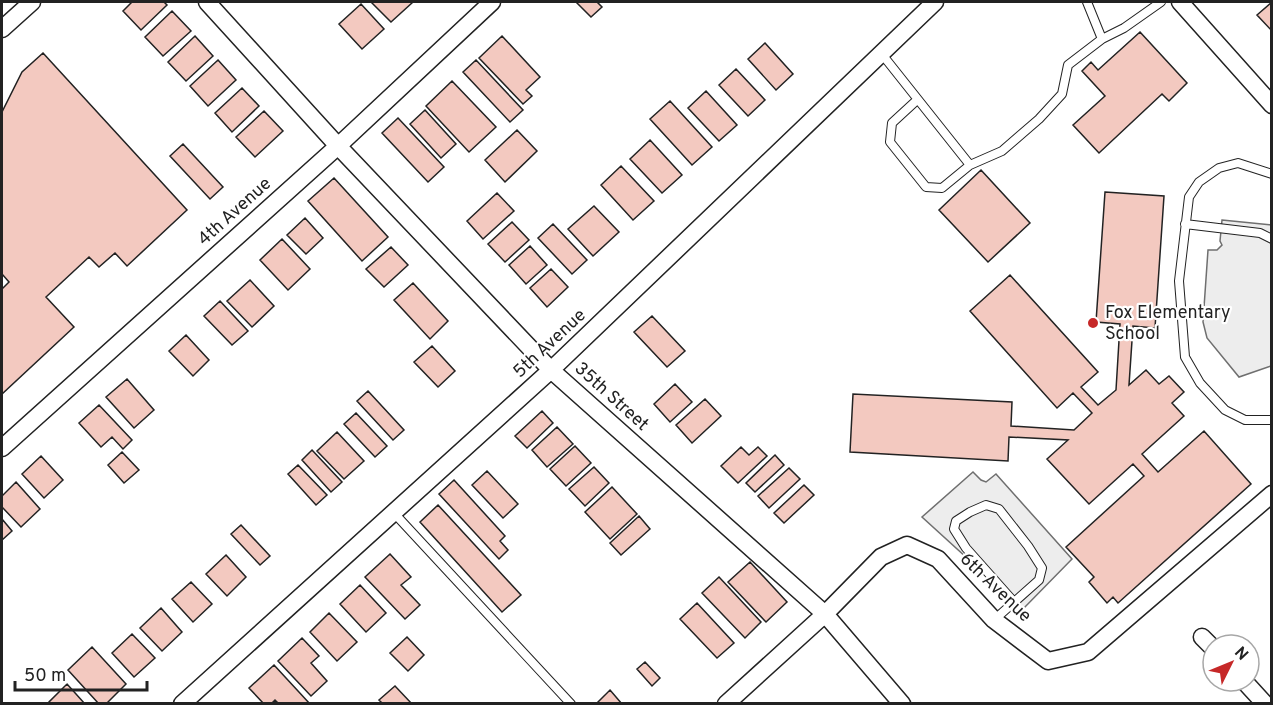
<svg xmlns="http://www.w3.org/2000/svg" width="1273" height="705" font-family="Overpass,sans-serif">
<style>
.parking{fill:#ededed;stroke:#6f6f6f;stroke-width:1.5}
.building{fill:#f3c9c0;stroke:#222;stroke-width:1.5}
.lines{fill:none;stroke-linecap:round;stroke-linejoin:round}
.lane-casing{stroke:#222;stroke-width:10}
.street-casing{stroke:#222;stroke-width:19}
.lane{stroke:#fff;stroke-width:8}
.street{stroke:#fff;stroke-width:16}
.poi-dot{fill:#c62828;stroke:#fff;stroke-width:2}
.labels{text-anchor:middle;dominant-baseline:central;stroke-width:4.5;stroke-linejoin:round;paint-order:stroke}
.street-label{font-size:18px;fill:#222;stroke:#fff}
.poi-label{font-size:18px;fill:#222;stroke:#fff;text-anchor:start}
</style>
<rect width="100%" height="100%" fill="#fff"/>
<path class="parking" d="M 1222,220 L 1272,225 L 1271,366 L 1239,377 L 1207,338 L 1203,322 L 1208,250 L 1217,250 L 1222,245 L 1220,241 Z
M 973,472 L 981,480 L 986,482 L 996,474 L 1072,559 L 1023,609 L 922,517 Z"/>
<path class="building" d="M 132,2 L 164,2 L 167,5 L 141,30 L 123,11 Z
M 371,2 L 413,2 L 391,22 Z
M 576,2 L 597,2 L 602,7 L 591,17 Z
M 1272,2 L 1272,31 L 1257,15 Z
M 361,4 L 384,29 L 362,49 L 339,24 Z
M 172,11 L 191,31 L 163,56 L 145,37 Z
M 1140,32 L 1187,83 L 1169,101 L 1162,94 L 1099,153 L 1073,125 L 1105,96 L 1082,71 L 1091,62 L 1098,70 Z
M 195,36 L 213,56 L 186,81 L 168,62 Z
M 502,36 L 540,77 L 526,90 L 532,96 L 523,104 L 479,58 Z
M 765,43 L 793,74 L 776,90 L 748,59 Z
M 43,53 L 187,210 L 127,266 L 115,253 L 99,267 L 89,257 L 46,297 L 74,327 L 2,394 L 2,289 L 9,282 L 2,274 L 2,112 L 22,72 Z
M 218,60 L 236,80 L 208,106 L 190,86 Z
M 476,60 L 523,110 L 510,122 L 463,72 Z
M 736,69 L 765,100 L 748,116 L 719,85 Z
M 452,81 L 496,127 L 469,152 L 426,106 Z
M 242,88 L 259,106 L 232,132 L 215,113 Z
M 706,91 L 737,125 L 719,141 L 688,108 Z
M 670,101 L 712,147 L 692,165 L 650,119 Z
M 425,110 L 456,144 L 441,158 L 410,124 Z
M 264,111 L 283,131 L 255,157 L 236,137 Z
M 398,118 L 444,167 L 428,182 L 382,133 Z
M 517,130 L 537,151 L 505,182 L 485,160 Z
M 650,140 L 682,175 L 662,193 L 630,159 Z
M 183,144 L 223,187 L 210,199 L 170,156 Z
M 621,166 L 654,201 L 633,220 L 601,185 Z
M 981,170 L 1030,223 L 988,262 L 939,210 Z
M 334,178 L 388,237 L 362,261 L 308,201 Z
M 1105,192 L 1164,196 L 1155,328 L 1133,326 L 1129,385 L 1146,370 L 1159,384 L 1169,376 L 1184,392 L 1172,403 L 1184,416 L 1142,454 L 1158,472 L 1204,431 L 1251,484 L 1118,603 L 1113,597 L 1107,603 L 1089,582 L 1094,577 L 1066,547 L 1144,476 L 1133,464 L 1089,504 L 1047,459 L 1068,440 L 1009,437 L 1008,461 L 850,452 L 853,394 L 1012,402 L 1011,426 L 1074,430 L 1092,413 L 1073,393 L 1057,408 L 970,311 L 1010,275 L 1098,372 L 1081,387 L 1098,405 L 1116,390 L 1120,324 L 1096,322 Z
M 497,193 L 514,211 L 483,239 L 467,221 Z
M 594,206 L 619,232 L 593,256 L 568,229 Z
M 305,218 L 323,238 L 306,254 L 287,235 Z
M 512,222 L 529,240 L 505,262 L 488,244 Z
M 553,224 L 587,260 L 572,274 L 538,238 Z
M 282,239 L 310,269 L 288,290 L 260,260 Z
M 530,246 L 547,265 L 526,284 L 509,265 Z
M 391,247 L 408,265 L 384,287 L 366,269 Z
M 551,269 L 568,287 L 547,307 L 530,288 Z
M 250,280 L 274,306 L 252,327 L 227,301 Z
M 413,283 L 448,321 L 430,339 L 394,300 Z
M 220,301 L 248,331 L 232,345 L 204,316 Z
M 652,316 L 685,351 L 667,367 L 634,332 Z
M 186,335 L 209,360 L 193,376 L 169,351 Z
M 432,346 L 455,371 L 438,387 L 414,362 Z
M 127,379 L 154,410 L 134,428 L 106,397 Z
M 675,384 L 692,402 L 670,422 L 654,404 Z
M 368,391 L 404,430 L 393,440 L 357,401 Z
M 705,399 L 721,416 L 692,443 L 676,425 Z
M 99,405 L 132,440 L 123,449 L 112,437 L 101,447 L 79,423 Z
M 542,411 L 553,423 L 527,448 L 515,436 Z
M 356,413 L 387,446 L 375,457 L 344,424 Z
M 557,427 L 573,444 L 547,467 L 532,450 Z
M 337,432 L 364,461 L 344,479 L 317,451 Z
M 575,446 L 591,463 L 566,486 L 550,469 Z
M 741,447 L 749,455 L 758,447 L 767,456 L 738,483 L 721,466 Z
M 312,450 L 342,482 L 331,492 L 302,460 Z
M 122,452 L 139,470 L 124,483 L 108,465 Z
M 775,455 L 784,465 L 755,492 L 746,483 Z
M 41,456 L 63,480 L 44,498 L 22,474 Z
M 298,465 L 327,495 L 316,505 L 288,474 Z
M 594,467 L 609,483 L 585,506 L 569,489 Z
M 789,468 L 800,479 L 769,508 L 758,496 Z
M 487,471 L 518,504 L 503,518 L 472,485 Z
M 454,480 L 505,536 L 500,541 L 508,550 L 499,559 L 439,494 Z
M 16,482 L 40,509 L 21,527 L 2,507 L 2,496 Z
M 804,485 L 814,495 L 784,523 L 774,513 Z
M 612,487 L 637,514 L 610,539 L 585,512 Z
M 438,505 L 521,595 L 502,612 L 420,522 Z
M 639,516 L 650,529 L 621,555 L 610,543 Z
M 2,519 L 12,531 L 2,540 Z
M 241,525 L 270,556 L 260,565 L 231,534 Z
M 390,554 L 411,577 L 401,585 L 420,605 L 405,619 L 365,577 Z
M 226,555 L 246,577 L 227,596 L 206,574 Z
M 750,562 L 787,602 L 766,622 L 728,582 Z
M 719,577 L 761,622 L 745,638 L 702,593 Z
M 191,582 L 212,604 L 193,622 L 172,599 Z
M 360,585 L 386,613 L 366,632 L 340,604 Z
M 697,603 L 734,643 L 717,658 L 680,619 Z
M 161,608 L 182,632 L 162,651 L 140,628 Z
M 329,613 L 357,642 L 337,661 L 310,632 Z
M 132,634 L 155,658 L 134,677 L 112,653 Z
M 407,637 L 424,655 L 408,671 L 390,653 Z
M 302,638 L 319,656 L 311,663 L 327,681 L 311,696 L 278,661 Z
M 92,647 L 126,684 L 106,704 L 99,704 L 68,670 Z
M 645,662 L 660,678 L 652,686 L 637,669 Z
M 274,665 L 310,704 L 279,704 L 275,700 L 271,704 L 264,704 L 249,688 Z
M 67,684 L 85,704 L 50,704 L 49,702 Z
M 395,686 L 412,704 L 383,704 L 379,700 Z
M 610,690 L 622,704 L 596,704 Z"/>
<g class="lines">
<defs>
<path id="lane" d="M 1087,2 L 1102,39
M 881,53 L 970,165 L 1002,151 L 1039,119 L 1062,94 L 1068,65 L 1102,39 L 1124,28 L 1161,2
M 917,100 L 892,123 L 890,142 L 926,187 L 942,188 L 970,165
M 1272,174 L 1238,163 L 1219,168 L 1199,182 L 1189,197 L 1179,281 L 1185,357 L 1200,383 L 1225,410 L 1245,420 L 1272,420
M 1185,224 L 1260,233 L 1272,239
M 394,513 L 571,704
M 994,620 L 1039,580 L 1042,568 L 1028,546 L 999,509 L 986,505 L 970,512 L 956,521 L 954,529 L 966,548 L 1014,602"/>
<path id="street" d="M 207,2 L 338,146 L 551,370 L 825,614 L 902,704
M 1180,2 L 1272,105
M 2,29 L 32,2
M 2,448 L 338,146 L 492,2
M 1202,637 L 1213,648
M 1244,681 L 1265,704
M 182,704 L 551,370 L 935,2
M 726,704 L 825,614 L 881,557 L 907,545 L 938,559 L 994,620 L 1048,661 L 1088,652 L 1272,494"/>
</defs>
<use href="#lane" class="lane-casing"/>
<use href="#street" class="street-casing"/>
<use href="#lane" class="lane"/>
<use href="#street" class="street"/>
</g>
<circle class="poi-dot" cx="1093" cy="323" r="6"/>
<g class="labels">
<g class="street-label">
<text transform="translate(235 212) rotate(-42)">4th Avenue</text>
<text transform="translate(550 344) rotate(-43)">5th Avenue</text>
<text transform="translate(611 397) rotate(42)">35th Street</text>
<text transform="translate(995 588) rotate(44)">6th Avenue</text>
</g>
<g class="poi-label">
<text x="1105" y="313">Fox Elementary<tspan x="1105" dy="21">School</tspan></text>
</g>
</g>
<rect width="1273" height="705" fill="none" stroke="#222222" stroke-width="6"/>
<g transform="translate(1231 663) rotate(47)"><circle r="28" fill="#ffffff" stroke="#a7a7a7" stroke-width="1.5"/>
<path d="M0-4.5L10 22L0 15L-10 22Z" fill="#c62828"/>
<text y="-9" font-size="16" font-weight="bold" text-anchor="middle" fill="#222222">N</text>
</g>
<path d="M15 681v9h132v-9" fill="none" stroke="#222222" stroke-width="3"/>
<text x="24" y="681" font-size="18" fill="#222222" stroke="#ffffff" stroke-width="4.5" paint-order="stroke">50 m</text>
</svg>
